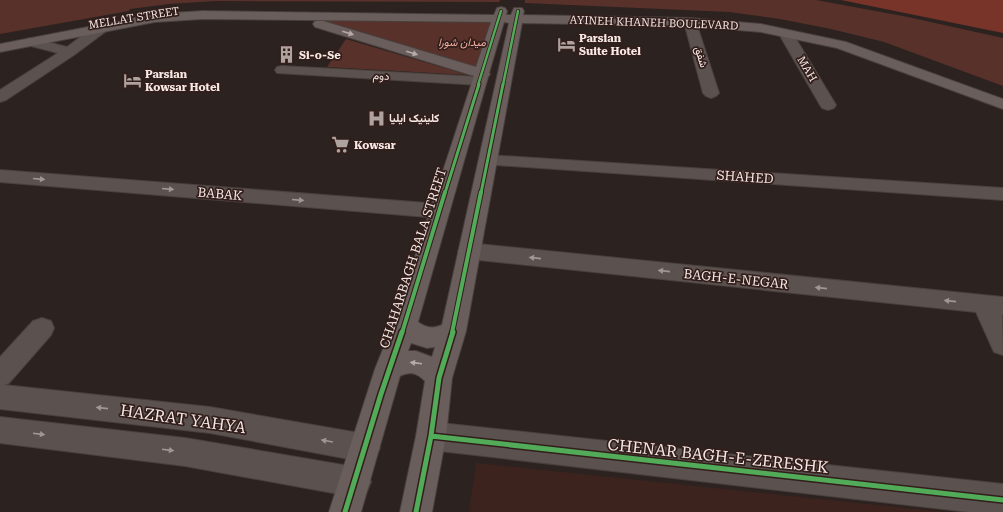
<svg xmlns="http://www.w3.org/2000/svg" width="1003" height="512" font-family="'Roboto Serif',Vazirmatn,serif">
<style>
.built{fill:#3c231e}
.green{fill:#57312a}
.water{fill:#783429}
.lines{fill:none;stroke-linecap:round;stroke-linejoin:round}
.minor-casing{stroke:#49403e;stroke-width:2}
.primary-casing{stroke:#49403e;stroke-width:2}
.minor{fill:#5b5250;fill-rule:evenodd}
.primary{fill:#695e5c;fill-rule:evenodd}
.cycleway-far3-casing{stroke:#321e1a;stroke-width:4}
.cycleway-far2-casing{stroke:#321e1a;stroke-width:5}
.cycleway-far1-casing{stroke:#321e1a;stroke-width:6}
.cycleway-casing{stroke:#321e1a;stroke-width:8}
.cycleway-far3{stroke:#51ab58;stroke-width:2.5}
.cycleway-far2{stroke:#51ab58;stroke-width:3}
.cycleway-far1{stroke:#51ab58;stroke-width:4}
.cycleway{stroke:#51ab58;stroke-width:5}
.oneway{fill:#b7aaa7}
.oneway2{fill:#a19693}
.labels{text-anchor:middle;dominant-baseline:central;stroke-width:3.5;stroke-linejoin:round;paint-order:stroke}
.far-street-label{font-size:11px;fill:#f6e8e5;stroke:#321e1a}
.far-poi-label{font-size:11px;font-weight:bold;fill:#f6e8e5;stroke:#321e1a;text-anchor:start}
.far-park-label{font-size:11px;font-style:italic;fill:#f4b1a4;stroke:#321e1a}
.street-label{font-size:13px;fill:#f6e8e5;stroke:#321e1a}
.near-street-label{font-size:16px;fill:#f6e8e5;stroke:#321e1a}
</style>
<rect width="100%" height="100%" fill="#2c2220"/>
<path class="built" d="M 476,463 L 944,512 L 469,512 Z"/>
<path class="green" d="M 0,0 L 500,0 L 499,2 L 216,1 L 169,4 L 130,9 L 129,11 L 0,34 Z
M 525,0 L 816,0 L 908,17 L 1003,38 L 1003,86 L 884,42 L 831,29 L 780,19 L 729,12 L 525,3 Z
M 315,20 L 491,22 L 479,68 Z
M 346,39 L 468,75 L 327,67 Z"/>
<path class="water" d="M 841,0 L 1003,0 L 1003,33 Z"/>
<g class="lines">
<defs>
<path id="minor" d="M 690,18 L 694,19 L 696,22 L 719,93 L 716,96 L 711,98 L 706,96 L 703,93 L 684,22 L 686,19 Z
M 100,25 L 105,26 L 106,29 L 105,32 L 74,55 L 6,100 L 0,102 L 0,90 L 58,53 L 27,45 L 25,42 L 27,39 L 32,38 L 67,47 L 95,26 Z
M 786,30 L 791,31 L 793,34 L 836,105 L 834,108 L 828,110 L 822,108 L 820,105 L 779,34 L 781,31 Z
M 282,66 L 480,77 L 485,78 L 487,81 L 485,84 L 480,85 L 277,73 L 275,70 L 277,67 Z
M 488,155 L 1003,188 L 1003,200 L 482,164 L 479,160 L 482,156 Z
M 0,170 L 440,204 L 447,206 L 450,211 L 447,216 L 440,218 L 0,182 Z
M 469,243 L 1003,297 L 1003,315 L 1002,315 L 1003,355 L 994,352 L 976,312 L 469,259 L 461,256 L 458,251 L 461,246 Z
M 42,318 L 51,321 L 54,328 L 51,335 L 9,383 L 4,385 L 210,407 L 365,434 L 375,438 L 380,448 L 375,458 L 365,462 L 210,433 L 0,409 L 0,357 L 33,321 Z
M 0,417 L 185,438 L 355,467 L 366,471 L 371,482 L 366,493 L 355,497 L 185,466 L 0,443 Z
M 431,422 L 1003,484 L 1003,512 L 969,512 L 431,450 L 421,446 L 416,436 L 421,426 Z"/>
<path id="primary" d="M 501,7 L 505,8 L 507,11 L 506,15 L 511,15 L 514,8 L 522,8 L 524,11 L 523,15 L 690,18 L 761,24 L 846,42 L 1003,99 L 1003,109 L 837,48 L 761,32 L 690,26 L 522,23 L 466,331 L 452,378 L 446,436 L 432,512 L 400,512 L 416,436 L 425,381 C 417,373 410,371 400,376 L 361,512 L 329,512 L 375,369 L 393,324 L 474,76 L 315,27 L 313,24 L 315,21 L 323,21 L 476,67 L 491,22 L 203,19 L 155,22 L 0,52 L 0,44 L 155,14 L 203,11 L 494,15 L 497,8 ZM 504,22 L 509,23 L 442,325 C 433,329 426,328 418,322 L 488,77 L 490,74 L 489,73 ZM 411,343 L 427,348 L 435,347 L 432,357 L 416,351 L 408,351 Z"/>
</defs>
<use href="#minor" class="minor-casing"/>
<use href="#primary" class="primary-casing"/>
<use href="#minor" class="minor"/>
<use href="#primary" class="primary"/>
<defs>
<path id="cycleway-far3" d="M 478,85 L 501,11
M 503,85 L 518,11"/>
<path id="cycleway-far2" d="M 445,193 L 479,84
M 481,193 L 503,84"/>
<path id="cycleway-far1" d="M 402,333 L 445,192
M 452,333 L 481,192"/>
<path id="cycleway" d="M 431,436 L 1003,500
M 345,512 L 381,394 L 402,332
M 416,512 L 431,436 L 439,378 L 453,332"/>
</defs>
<use href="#cycleway-far3" class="cycleway-far3-casing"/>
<use href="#cycleway-far2" class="cycleway-far2-casing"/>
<use href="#cycleway-far1" class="cycleway-far1-casing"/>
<use href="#cycleway" class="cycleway-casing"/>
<use href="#cycleway-far3" class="cycleway-far3"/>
<use href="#cycleway-far2" class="cycleway-far2"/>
<use href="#cycleway-far1" class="cycleway-far1"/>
<use href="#cycleway" class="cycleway"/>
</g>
<defs><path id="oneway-solid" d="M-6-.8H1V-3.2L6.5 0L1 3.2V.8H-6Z"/></defs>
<g class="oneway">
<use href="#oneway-solid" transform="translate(348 33) rotate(18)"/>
<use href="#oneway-solid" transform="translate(412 53) rotate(17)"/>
<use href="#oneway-solid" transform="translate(416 363) rotate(-173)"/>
</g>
<g class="oneway2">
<use href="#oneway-solid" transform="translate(39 179) rotate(5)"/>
<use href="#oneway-solid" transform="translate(168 189) rotate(5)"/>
<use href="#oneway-solid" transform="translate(298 200) rotate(5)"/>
<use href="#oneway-solid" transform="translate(535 258) rotate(-174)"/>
<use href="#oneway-solid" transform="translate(664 271) rotate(-174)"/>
<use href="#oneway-solid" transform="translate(821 288) rotate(-174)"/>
<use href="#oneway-solid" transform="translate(950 301) rotate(-174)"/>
<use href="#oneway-solid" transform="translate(102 408) rotate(-174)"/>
<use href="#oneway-solid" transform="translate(39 434) rotate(7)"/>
<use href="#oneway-solid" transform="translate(327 441) rotate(-170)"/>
<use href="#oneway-solid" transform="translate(168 450) rotate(7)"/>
</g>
<defs>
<symbol id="hotel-bare" viewBox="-9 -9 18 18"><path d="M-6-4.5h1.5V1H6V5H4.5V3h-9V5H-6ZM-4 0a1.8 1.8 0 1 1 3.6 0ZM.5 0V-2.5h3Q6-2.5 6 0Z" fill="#afa3a0" stroke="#321e1a" stroke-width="2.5" paint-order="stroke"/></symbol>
<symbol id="building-bare" viewBox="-9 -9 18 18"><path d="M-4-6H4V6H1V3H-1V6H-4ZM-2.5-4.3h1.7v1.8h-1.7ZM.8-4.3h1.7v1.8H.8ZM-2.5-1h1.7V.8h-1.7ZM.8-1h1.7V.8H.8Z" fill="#afa3a0" stroke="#321e1a" stroke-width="2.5" paint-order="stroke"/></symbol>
<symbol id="hospital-bare" viewBox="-9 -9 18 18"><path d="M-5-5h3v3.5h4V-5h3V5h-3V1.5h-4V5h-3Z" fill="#afa3a0" stroke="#321e1a" stroke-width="2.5" paint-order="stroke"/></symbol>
<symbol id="supermarket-bare" viewBox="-9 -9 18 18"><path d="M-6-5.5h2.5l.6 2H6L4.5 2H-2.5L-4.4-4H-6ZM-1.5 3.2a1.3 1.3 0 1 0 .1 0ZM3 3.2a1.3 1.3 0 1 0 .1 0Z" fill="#afa3a0" stroke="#321e1a" stroke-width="2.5" paint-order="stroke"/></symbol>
</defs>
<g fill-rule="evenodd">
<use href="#hotel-bare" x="554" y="32" width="25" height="25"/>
<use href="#building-bare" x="274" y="42" width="25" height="25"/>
<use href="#hotel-bare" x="120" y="68" width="25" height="25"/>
<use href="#hospital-bare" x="364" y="106" width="25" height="25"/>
<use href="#supermarket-bare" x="328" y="132" width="25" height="25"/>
</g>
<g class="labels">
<g class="far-street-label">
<text transform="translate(134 18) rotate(-9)">MELLAT STREET</text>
<text transform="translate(654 23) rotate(2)">AYINEH KHANEH BOULEVARD</text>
<text transform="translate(701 57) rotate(73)">شفق</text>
<text transform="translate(807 69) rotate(59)">MAH</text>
<text transform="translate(381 76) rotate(3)">دوم</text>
</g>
<g class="far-poi-label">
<text x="579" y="38">Parsian<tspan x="579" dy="13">Suite Hotel</tspan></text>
<text x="299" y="55">Si-o-Se</text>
<text x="145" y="74">Parsian<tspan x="145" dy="13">Kowsar Hotel</tspan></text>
<text x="389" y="118">کلینیک ایلیا</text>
<text x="354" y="145">Kowsar</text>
</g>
<g class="far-park-label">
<text x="462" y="42">میدان شورا</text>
</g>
<g class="street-label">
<text transform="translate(745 177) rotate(4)">SHAHED</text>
<text transform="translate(220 194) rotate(5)">BABAK</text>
<text transform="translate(413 258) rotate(-72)">CHAHARBAGH BALA STREET</text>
<text transform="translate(736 279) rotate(6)">BAGH-E-NEGAR</text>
</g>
<g class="near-street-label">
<text transform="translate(183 419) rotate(8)">HAZRAT YAHYA</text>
<text transform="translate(718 456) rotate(6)">CHENAR BAGH-E-ZERESHK</text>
</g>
</g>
</svg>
